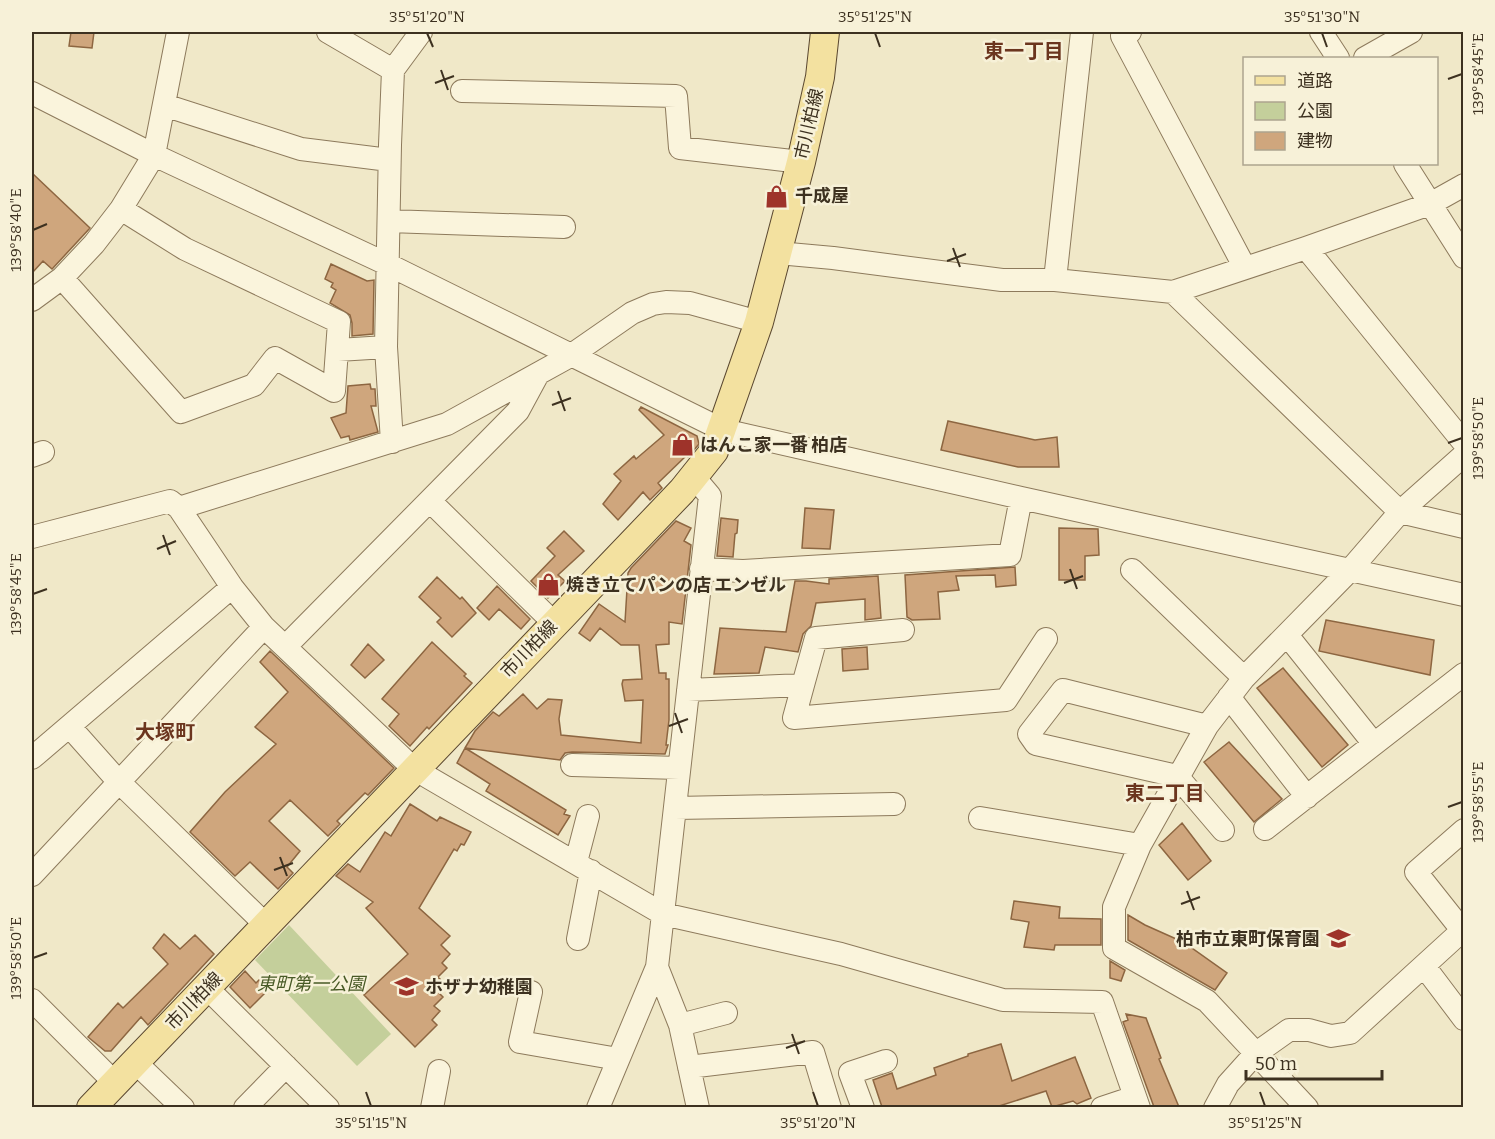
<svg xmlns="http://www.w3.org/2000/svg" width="1495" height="1139" font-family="Bitter,'Noto Sans JP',serif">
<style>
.green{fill:#c4cf9b}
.building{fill:#cfa67d;stroke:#8d6641;stroke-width:1.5}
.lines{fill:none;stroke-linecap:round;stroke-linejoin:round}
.minor-casing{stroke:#8d7a5c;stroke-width:24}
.major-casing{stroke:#5b4830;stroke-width:30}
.minor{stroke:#faf4dc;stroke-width:22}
.major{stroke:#f3e1a0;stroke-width:28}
.ticks{fill:none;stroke:#3d3120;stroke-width:2}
.labels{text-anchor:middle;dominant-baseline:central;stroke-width:5;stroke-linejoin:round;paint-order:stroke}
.street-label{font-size:18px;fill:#3d3120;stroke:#f7f1d8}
.poi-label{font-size:18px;font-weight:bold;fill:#3d3120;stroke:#f7f1d8;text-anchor:start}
.park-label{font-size:18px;font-style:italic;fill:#485a26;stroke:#f7f1d8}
.neighbourhood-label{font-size:20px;font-weight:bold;fill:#6b351e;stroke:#f7f1d8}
.neatline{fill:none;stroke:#3d3120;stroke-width:2}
.ticks-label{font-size:15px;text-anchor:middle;fill:#3d3120}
</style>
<rect width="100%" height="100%" fill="#f0e8c8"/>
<path class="green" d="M 289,925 L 391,1034 L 357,1066 L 255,960 Z"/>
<path class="building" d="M 71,32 L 94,32 L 92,48 L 69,46 Z
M 32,173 L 90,228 L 53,268 L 52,269 L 43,261 L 32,273 Z
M 331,264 L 367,281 L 374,280 L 373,334 L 352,336 L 352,323 L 350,315 L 330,303 L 336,290 L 331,287 L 333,283 L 325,279 Z
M 370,384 L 371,389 L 375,389 L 376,406 L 371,406 L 378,432 L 350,440 L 349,436 L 341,438 L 331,418 L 346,413 L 348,386 Z
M 641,407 L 697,436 L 699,444 L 688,457 L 686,456 L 658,483 L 662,488 L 650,500 L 643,492 L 618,520 L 603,504 L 621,481 L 614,474 L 634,456 L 636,459 L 664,435 L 639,410 Z
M 948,421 L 1035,440 L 1057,437 L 1059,467 L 1018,467 L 941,450 Z
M 805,508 L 834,510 L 830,549 L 802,548 Z
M 721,518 L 738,520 L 737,533 L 735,534 L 733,557 L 717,556 Z
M 676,521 L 691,528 L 684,541 L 691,545 L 682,624 L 669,622 L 669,644 L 656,645 L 659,673 L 666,673 L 666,679 L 669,679 L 669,720 L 666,745 L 668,745 L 665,754 L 572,752 L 565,753 L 560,760 L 465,748 L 475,731 L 493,712 L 499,716 L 523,694 L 537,709 L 548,699 L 562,700 L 559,719 L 561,735 L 641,743 L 643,700 L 625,701 L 622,684 L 623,680 L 642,679 L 639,645 L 621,645 L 600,628 L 590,641 L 579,633 L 599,604 L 625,622 L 628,573 L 631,568 Z
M 1059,528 L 1098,529 L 1099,555 L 1085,556 L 1085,580 L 1059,580 Z
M 564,531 L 584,551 L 558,575 L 565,581 L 548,598 L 531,581 L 555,556 L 547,548 Z
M 1015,567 L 1016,585 L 996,587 L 995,575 L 956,576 L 959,590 L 938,592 L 940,619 L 912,620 L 907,617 L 905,575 Z
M 878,576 L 881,618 L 865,620 L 865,599 L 816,603 L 811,626 L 803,634 L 798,652 L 765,647 L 759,673 L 714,674 L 720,628 L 786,632 L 795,581 L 806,581 L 829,584 L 829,579 Z
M 437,577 L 460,599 L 462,597 L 476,613 L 452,637 L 437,622 L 441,618 L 419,597 Z
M 497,586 L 530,619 L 521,629 L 499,609 L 489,620 L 477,608 Z
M 1326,620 L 1434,640 L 1430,675 L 1319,651 Z
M 432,642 L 466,674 L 464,676 L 472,683 L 429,729 L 427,727 L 410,746 L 389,726 L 399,714 L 382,699 Z
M 368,644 L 384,660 L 365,678 L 351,665 Z
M 867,647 L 868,669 L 843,671 L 842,649 Z
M 270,651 L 394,768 L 368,795 L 365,793 L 337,821 L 340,824 L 328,836 L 290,800 L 269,821 L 300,851 L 287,867 L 293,873 L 278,889 L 250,862 L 235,876 L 190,832 L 225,792 L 276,744 L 255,727 L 288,692 L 260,662 Z
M 1283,668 L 1348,745 L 1322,767 L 1257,688 Z
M 1229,742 L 1282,799 L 1254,822 L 1204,762 Z
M 465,748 L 566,810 L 564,814 L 570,816 L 558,835 L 486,791 L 490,784 L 457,763 Z
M 410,804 L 437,821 L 440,817 L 471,832 L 464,845 L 461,844 L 457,851 L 454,849 L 419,908 L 450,936 L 441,945 L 450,954 L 442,963 L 447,968 L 438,977 L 443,982 L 436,990 L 443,997 L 434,1006 L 440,1011 L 432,1020 L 437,1025 L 415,1047 L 364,995 L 408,954 L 366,908 L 373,902 L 336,876 L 348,864 L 360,872 L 385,832 L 391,836 Z
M 1182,823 L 1211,861 L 1188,880 L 1159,845 Z
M 1014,901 L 1060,907 L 1059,918 L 1101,919 L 1101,945 L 1055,945 L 1054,950 L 1024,947 L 1029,922 L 1011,919 Z
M 1128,915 L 1145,925 L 1192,946 L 1192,948 L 1227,973 L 1215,990 L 1128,940 Z
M 164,934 L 180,949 L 195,935 L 214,954 L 148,1025 L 141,1017 L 111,1051 L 105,1051 L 88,1037 L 118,1003 L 123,1008 L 168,964 L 153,948 Z
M 1110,961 L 1125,970 L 1121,981 L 1110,978 Z
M 245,971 L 256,983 L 263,976 L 272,986 L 250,1008 L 230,987 Z
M 1126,1014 L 1146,1018 L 1161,1058 L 1159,1059 L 1179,1107 L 1154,1107 L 1123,1022 L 1128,1020 Z
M 1001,1044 L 1012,1081 L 1075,1057 L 1091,1098 L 1077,1104 L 1073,1101 L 1052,1107 L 1046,1091 L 996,1107 L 882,1107 L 873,1080 L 892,1073 L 897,1089 L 936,1075 L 934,1068 L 968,1056 L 968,1054 Z"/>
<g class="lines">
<defs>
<path id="minor" d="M 328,32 L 393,70
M 1130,32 L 1122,36 L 1245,268
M 1321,32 L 1338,58
M 1365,58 L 1411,32
M 462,91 L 676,96 L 680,148 L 801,162
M 32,93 L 154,155 L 389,265 L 723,430 L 1021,498 L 1464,595
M 164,105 L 301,149 L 389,160
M 1405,164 L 1464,257
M 389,221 L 564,227
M 1306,248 L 1464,443
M 778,253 L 833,258 L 1002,280 L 1055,280 L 1173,292 L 1306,248 L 1430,204 L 1464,185
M 62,278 L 181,412 L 254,385 L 275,358 L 334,391 L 339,322 L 185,249 L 121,209
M 1055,280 L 1082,32
M 1173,292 L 1400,512 L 1464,527
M 32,300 L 62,278 L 94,244 L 121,209 L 154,155 L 178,32
M 338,350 L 386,347
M 392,442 L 386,347 L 390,145 L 393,70 L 421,32
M 32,456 L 43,452
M 430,501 L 554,623
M 32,537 L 170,501 L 179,508 L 447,424 L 570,356 L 632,313 L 653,304 L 666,302 L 690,303 L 759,322
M 701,569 L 743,571 L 1010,555 L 1021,498
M 1132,570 L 1244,678
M 264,627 L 414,769 L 663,914 L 841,954 L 1003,1000 L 1102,1002 L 1139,1108
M 1287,635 L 1374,744
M 285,647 L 518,411 L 538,374
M 803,685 L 816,638 L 903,630
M 688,690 L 803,685 L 794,718 L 1006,700 L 1046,639
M 1229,697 L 1307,797
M 1207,726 L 1063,690 L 1029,734 L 1036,744 L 1177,776 L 1223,830
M 70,727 L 118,781 L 266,925
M 32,758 L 232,587
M 572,765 L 679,768
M 675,808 L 894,804
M 980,818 L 1140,845
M 1265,829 L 1464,674
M 576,862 L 588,816
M 32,875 L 264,627 L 232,587 L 179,508
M 1462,930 L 1416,872 L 1464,830
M 578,939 L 591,871
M 1424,966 L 1464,1019
M 657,967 L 680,1025 L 698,1108
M 206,987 L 328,1108
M 531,992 L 520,1042 L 618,1059
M 32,1000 L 115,1083
M 680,1025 L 726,1013
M 135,1062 L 183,1108
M 689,1067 L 813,1052 L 830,1108
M 245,1108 L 286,1066
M 432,1108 L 439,1071
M 598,1108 L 657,967 L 710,496 L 694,477
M 863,1108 L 850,1073 L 886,1061
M 1102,1108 L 1135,1097
M 1215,1108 L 1228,1084 L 1255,1054 L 1289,1030 L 1309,1030 L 1331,1036 L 1350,1033 L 1464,929
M 1307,1108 L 1207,1001 L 1114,948 L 1114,907 L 1140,845 L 1207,726 L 1244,678 L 1350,570 L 1400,512 L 1464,455"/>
<path id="major" d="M 91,1108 L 682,491 L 714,451 L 759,322 L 801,162 L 820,77 L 825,32"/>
</defs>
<use href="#minor" class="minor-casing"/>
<use href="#major" class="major-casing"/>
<use href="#minor" class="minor"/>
<use href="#major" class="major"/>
</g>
<path class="ticks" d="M 427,33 L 433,47M 875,33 L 880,47M 1322,33 L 1327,47M 441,70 L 448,90M 1448,79 L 1462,74M 435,83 L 454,76M 33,230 L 47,224M 953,248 L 960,267M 947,261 L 966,254M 558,391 L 565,411M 552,405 L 571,398M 1448,443 L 1462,438M 163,535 L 170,555M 157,549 L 176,541M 1070,569 L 1077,589M 1064,583 L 1083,576M 33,594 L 47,589M 675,713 L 682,733M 669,726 L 688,719M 1448,807 L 1462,802M 280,857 L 287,876M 274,870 L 293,863M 1187,891 L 1194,910M 1181,904 L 1200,897M 33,958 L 47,953M 792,1034 L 799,1054M 786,1048 L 805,1041M 366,1092 L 371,1106M 813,1092 L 818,1106M 1260,1092 L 1265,1106"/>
<defs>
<symbol id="shop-bare" viewBox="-9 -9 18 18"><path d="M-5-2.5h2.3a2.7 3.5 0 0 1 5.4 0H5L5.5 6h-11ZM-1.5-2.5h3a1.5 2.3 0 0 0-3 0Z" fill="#9e332a" stroke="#f7f1d8" stroke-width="2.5" paint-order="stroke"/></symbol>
<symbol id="school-bare" viewBox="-9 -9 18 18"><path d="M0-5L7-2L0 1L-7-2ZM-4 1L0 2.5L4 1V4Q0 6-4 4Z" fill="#9e332a" stroke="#f7f1d8" stroke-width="2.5" paint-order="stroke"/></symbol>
</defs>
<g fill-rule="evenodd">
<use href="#shop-bare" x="760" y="180" width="33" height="33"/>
<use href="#shop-bare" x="666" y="428" width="33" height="33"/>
<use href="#shop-bare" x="532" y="568" width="33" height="33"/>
<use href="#school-bare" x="1322" y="922" width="33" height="33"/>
<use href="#school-bare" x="390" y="970" width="33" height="33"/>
</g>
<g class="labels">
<g class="street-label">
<text transform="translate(809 124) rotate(-77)">市川柏線</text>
<text transform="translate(529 649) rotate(-46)">市川柏線</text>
<text transform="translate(194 1001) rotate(-46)">市川柏線</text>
</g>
<g class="poi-label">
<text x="795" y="196">千成屋</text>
<text x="700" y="445">はんこ家一番 柏店</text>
<text x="566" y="585">焼き立てパンの店 エンゼル</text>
<text x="1320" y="939" text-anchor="end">柏市立東町保育園</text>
<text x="425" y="987">ホザナ幼稚園</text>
</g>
<g class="park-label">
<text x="311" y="984">東町第一公園</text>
</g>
<g class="neighbourhood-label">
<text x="1024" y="51">東一丁目</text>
<text x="165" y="732">大塚町</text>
<text x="1165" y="793">東二丁目</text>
</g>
</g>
<rect width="1495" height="1139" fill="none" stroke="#f7f1d8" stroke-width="66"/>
<rect x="1243" y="57" width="195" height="108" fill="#f7f1d8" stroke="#ada48e" stroke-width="1.5"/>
<rect x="1255" y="76" width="30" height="9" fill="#f3e1a0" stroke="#ada48e" stroke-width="1.5"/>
<text x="1297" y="87" font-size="18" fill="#3d3120">道路</text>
<rect x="1255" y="102" width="30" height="18" fill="#c4cf9b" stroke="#ada48e" stroke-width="1.5"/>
<text x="1297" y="117" font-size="18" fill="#3d3120">公園</text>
<rect x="1255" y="132" width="30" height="18" fill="#cfa67d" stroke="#ada48e" stroke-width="1.5"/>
<text x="1297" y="147" font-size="18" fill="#3d3120">建物</text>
<path d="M1246 1070v9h136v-9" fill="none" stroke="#3d3120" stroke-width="3"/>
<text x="1255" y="1070" font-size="18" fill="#3d3120" stroke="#f7f1d8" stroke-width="4.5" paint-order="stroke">50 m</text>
<rect x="33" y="33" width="1429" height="1073" class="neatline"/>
<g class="ticks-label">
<text x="427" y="22">35°51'20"N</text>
<text x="875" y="22">35°51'25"N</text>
<text x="1322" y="22">35°51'30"N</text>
<text transform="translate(1478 74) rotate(-90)" y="5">139°58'45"E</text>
<text transform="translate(16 230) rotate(-90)" y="5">139°58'40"E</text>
<text transform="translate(1478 438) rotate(-90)" y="5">139°58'50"E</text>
<text transform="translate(16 594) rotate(-90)" y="5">139°58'45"E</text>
<text transform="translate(1478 802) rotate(-90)" y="5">139°58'55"E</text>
<text transform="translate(16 958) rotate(-90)" y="5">139°58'50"E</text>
<text x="371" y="1128">35°51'15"N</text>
<text x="818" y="1128">35°51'20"N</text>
<text x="1265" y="1128">35°51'25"N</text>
</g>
</svg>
